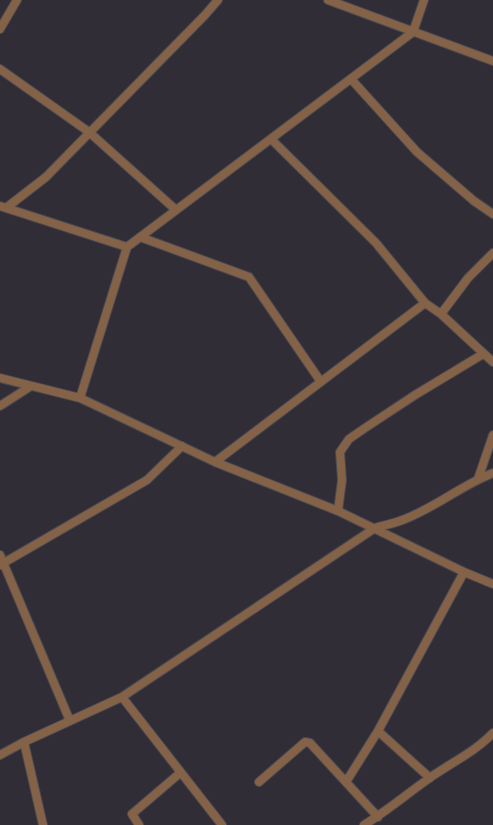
<svg xmlns="http://www.w3.org/2000/svg" width="493" height="825" font-family="Roboto,sans-serif">
<style>
.lines{fill:none;stroke-linecap:round;stroke-linejoin:round}
.lane-casing{stroke:#4b4850;stroke-width:10}
.street-casing{stroke:#4b4850;stroke-width:10}
.lane{stroke:#836248;stroke-width:8}
.street{stroke:#836248;stroke-width:8}
</style>
<rect width="100%" height="100%" fill="#302d36"/>
<g class="lines">
<defs>
<path id="lane" d="M 139,825 L 132,814 L 180,773"/>
<path id="street" d="M 328,0 L 493,61
M 0,29 L 17,0
M 0,69 L 89,132 L 176,210
M 351,79 L 417,152 L 474,201 L 493,214
M 271,139 L 376,243 L 425,303 L 441,314 L 493,362
M 0,206 L 127,247
M 6,208 L 46,177 L 205,15 L 218,0
M 140,237 L 249,277 L 321,382
M 441,314 L 468,278 L 493,253
M 0,378 L 80,398 L 215,462 L 338,511 L 464,572 L 493,584
M 80,398 L 127,247 L 413,32 L 424,0
M 0,406 L 31,386
M 215,462 L 425,303
M 478,479 L 493,435
M 338,511 L 342,480 L 340,452 L 349,439 L 365,428 L 415,395 L 483,354
M 0,555 L 70,721
M 0,565 L 147,480 L 182,446
M 122,697 L 222,825
M 378,731 L 430,778
M 24,742 L 43,825
M 0,755 L 24,742 L 122,697 L 375,528 C 385,525 396,523 405,519 C 436,507 462,485 493,473
M 259,782 L 305,742 L 310,743 L 378,817
M 346,782 L 378,731 L 464,572
M 364,825 C 387,811 408,793 431,777 C 451,763 476,751 493,733"/>
</defs>
<use href="#lane" class="lane-casing"/>
<use href="#street" class="street-casing"/>
<use href="#lane" class="lane"/>
<use href="#street" class="street"/>
</g>
</svg>
